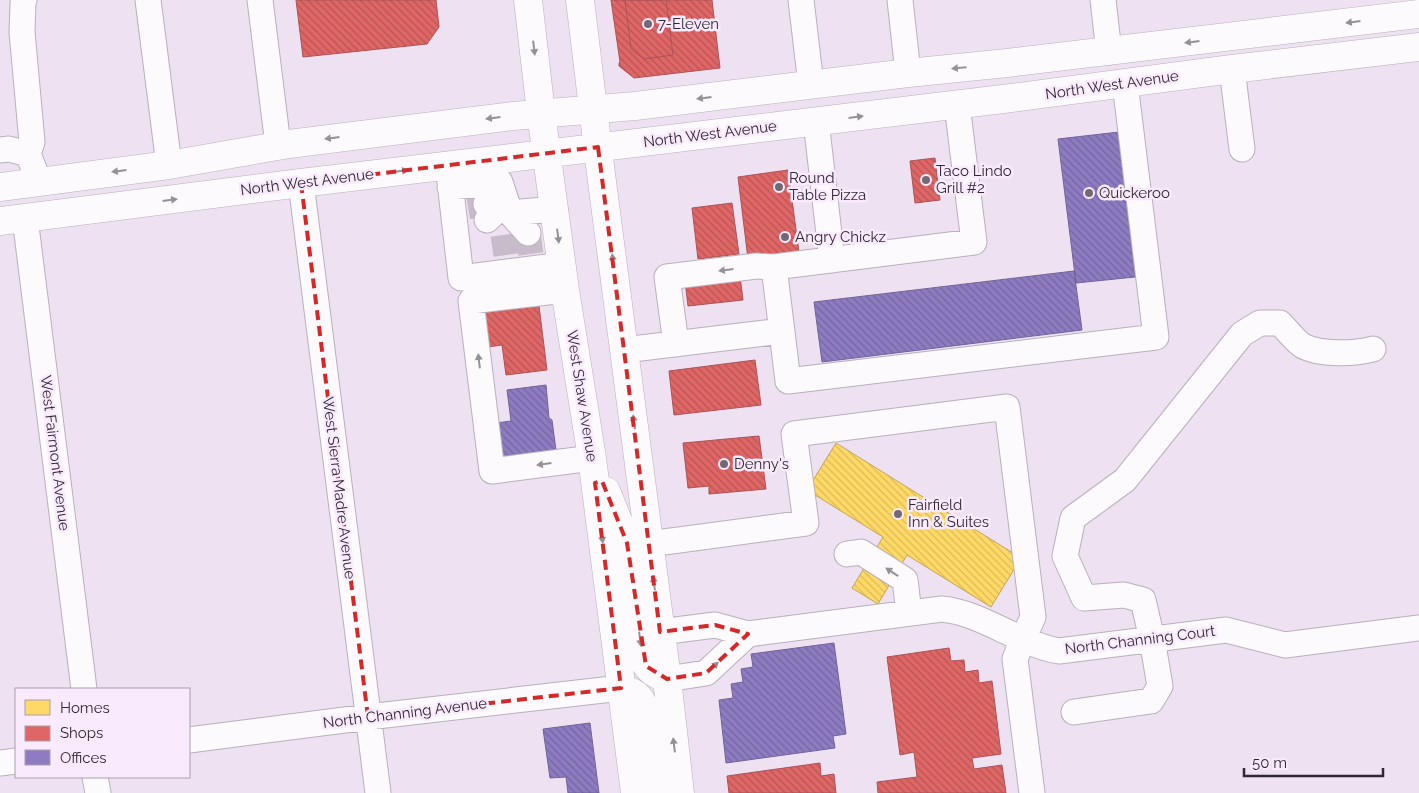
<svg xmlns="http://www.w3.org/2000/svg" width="1419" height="793" font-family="Raleway,sans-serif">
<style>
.homes{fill:url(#homes-back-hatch);stroke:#c1a457}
.shops{fill:url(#shops-back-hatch);stroke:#ac5357}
.offices{fill:url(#offices-back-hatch);stroke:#726398}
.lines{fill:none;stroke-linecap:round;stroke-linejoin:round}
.minor-tunnel{stroke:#c8bccb;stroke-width:25;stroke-dasharray:25 12;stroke-linecap:butt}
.minor-casing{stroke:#b9b0bc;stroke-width:27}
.major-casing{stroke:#b9b0bc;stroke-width:29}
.minor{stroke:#fcfafd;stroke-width:25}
.major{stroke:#fcfafd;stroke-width:28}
.oneway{fill:#969198}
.marked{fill:none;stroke:#d62828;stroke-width:4;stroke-dasharray:10 6;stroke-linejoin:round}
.poi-dot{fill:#736976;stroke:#f9ebfd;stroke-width:2}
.labels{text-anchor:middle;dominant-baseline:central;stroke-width:5;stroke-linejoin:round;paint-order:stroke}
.poi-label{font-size:15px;fill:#312833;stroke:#f9ebfd;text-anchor:start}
.street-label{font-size:15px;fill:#312833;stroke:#f9ebfd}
</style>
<defs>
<pattern id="homes-back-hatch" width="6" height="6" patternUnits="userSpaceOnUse" patternTransform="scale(1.25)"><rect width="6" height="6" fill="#ffd966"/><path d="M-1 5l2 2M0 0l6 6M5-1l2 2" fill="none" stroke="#dbba59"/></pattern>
<pattern id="shops-back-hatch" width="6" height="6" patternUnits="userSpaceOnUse" patternTransform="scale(1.25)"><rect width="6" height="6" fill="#e06666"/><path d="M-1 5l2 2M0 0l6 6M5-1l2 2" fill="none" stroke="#b65455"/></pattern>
<pattern id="offices-back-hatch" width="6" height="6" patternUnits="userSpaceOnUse" patternTransform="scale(1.25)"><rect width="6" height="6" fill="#8e7cc3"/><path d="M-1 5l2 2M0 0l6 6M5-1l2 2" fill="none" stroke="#75669f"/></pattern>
</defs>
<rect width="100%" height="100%" fill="#eee1f1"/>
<path class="homes" d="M 836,443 L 1021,558 L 991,607 L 907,555 L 878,604 L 852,588 L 883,537 L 807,490 Z"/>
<path class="shops" d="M 296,0 L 436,0 L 439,27 L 427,44 L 303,57 Z
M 611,0 L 712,0 L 720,68 L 634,78 L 619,66 L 619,63 L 620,62 Z
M 625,0 L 666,0 L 673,55 L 644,59 L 631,49 Z
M 935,158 L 940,200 L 915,203 L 910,161 Z
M 788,170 L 799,252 L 748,259 L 738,177 Z
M 732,203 L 739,254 L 698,259 L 692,208 Z
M 740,276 L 743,300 L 688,306 L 685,281 Z
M 538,298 L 547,370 L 506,375 L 502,345 L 487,347 L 481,304 Z
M 755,360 L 761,405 L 674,415 L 669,371 Z
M 759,436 L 766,489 L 709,494 L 709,486 L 688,488 L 683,443 Z
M 949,648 L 951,661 L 964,660 L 965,672 L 978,670 L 979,683 L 992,681 L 1001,754 L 972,758 L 974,769 L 1002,765 L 1006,793 L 878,793 L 877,782 L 917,777 L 914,752 L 900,755 L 887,657 Z
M 820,763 L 821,776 L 834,774 L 836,793 L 729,793 L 727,776 Z"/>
<path class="offices" d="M 1119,132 L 1135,277 L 1076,283 L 1058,139 Z
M 1074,271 L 1082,330 L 822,362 L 814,302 Z
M 546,385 L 549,418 L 552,420 L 557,458 L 501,465 L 496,423 L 511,421 L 507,390 Z
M 834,643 L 846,734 L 833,736 L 835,748 L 726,763 L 719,700 L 733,698 L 731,684 L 743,682 L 741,669 L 753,667 L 751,654 Z
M 590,723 L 599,793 L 568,793 L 566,777 L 550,778 L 543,729 Z"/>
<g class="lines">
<path class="minor-tunnel" d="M 468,207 L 486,204
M 528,233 L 531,254
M 503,235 L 506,255"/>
<defs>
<path id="minor" d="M 24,0 L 23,3 L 22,32 L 32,142 L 28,154
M 148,0 L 169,165
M 260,0 L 278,145
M 801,0 L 811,85
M 900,0 L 908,73
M 1103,0 L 1109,52
M 1232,69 L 1242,149
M 957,105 L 974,242 L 774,267 L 788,381 L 1156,337 L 1125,83
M 816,121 L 832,260
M 0,150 L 9,149 L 28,154 L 34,169
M 448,165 L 461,278 L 562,265
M 301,183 L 378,793
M 450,187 L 500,182 L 510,213
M 486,204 L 506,202 L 487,220
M 25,218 L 84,689
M 528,233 L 510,213 L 555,209
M 565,290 L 471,301 L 492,471 L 592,458
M 676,344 L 667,277 L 756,266 L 774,267
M 624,350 L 782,331
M 649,544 L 806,523 L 794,434 L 1007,407 L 1033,617 L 1023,639 L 1015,659 L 1032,793
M 847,554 L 861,552 L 905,580 L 909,613
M 660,632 L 715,625 L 748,634 L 942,609 C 972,612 998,629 1025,640 C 1036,645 1047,649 1059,651 L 1226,630 L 1285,645 L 1419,628
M 667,679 L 706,673 L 748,634
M 1074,712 L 1151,701 L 1160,686 L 1152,639 L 1143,600 L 1124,595 L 1084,598 L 1065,556 L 1073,518 L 1125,480 L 1242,334 L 1260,323 L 1280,323 C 1286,329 1296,342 1303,346 C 1320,355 1354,354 1373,349
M 189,740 L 368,717 L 621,688
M 0,763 L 16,761
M 95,777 L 98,793"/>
<path id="major" d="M 528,0 L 541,113 L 565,290 L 592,458 L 635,793
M 580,0 L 601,174 L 667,679 L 680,793
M 0,187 L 169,165 L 289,144 L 513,116 L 635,106 L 908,73 L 1007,63 L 1419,14
M 0,221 L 301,183 L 1003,99 L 1232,69 L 1419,47
M 606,491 L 627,543 L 642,656 C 647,670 653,673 667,679
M 621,688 C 639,693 642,699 647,716 L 660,793"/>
</defs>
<use href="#minor" class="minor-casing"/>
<use href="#major" class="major-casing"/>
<use href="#minor" class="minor"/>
<use href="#major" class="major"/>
</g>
<defs><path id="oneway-solid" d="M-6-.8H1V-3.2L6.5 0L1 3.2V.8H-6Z" transform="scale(1.25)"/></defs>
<g class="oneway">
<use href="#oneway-solid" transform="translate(1353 22) rotate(173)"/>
<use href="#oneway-solid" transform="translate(1192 42) rotate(173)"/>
<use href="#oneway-solid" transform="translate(534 48) rotate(83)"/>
<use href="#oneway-solid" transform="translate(959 68) rotate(175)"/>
<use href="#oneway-solid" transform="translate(704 98) rotate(173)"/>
<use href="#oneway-solid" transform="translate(856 117) rotate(-7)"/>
<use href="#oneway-solid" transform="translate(493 118) rotate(173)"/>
<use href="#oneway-solid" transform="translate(332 138) rotate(173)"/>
<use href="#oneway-solid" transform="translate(119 171) rotate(173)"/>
<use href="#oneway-solid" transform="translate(401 171) rotate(-7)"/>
<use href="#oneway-solid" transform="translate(170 200) rotate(-7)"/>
<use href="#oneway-solid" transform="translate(558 236) rotate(83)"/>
<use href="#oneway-solid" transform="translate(613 261) rotate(-97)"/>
<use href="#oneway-solid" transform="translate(726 270) rotate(173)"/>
<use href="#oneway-solid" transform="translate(479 361) rotate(-97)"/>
<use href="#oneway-solid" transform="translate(634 422) rotate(-97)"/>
<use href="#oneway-solid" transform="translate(544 464) rotate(172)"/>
<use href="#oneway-solid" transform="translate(602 536) rotate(83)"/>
<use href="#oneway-solid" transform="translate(892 572) rotate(-147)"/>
<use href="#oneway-solid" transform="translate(654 583) rotate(-97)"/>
<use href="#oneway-solid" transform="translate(640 639) rotate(83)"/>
<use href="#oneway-solid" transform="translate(713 667) rotate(-43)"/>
<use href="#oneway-solid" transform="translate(674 745) rotate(-97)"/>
</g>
<path class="marked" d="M 598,147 L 660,632 L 715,625 L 748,634 L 706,673 L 667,679 L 646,666 L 627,543 L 602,481 L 595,483 L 621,688 L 368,717 L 301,183 Z"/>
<g class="poi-dot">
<circle cx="648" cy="24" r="5"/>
<circle cx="926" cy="180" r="5"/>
<circle cx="779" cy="187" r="5"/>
<circle cx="1089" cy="193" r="5"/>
<circle cx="785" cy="237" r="5"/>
<circle cx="724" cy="464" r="5"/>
<circle cx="898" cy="514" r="5"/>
</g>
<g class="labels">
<g class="poi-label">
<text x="658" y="24">7-Eleven</text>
<text x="936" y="171">Taco Lindo<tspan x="936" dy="17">Grill #2</tspan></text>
<text x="789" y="178">Round<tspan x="789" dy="17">Table Pizza</tspan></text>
<text x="1099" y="193">Quickeroo</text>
<text x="795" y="237">Angry Chickz</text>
<text x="734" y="464">Denny's</text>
<text x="908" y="505">Fairfield<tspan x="908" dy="17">Inn &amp; Suites</tspan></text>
</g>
<g class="street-label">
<text transform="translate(1112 85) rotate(-8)">North West Avenue</text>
<text transform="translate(710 134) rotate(-7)">North West Avenue</text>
<text transform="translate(307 182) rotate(-7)">North West Avenue</text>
<text transform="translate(582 396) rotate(81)">West Shaw Avenue</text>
<text transform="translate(55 453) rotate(83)">West Fairmont Avenue</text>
<text transform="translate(339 488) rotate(83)">West Sierra Madre Avenue</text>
<text transform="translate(1140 640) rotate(-7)">North Channing Court</text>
<text transform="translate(405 713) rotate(-7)">North Channing Avenue</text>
</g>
</g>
<rect x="15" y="688" width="175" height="90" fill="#f9ebfd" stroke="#a99dac"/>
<rect x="25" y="700" width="25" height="15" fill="#ffd966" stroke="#a99dac"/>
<text x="60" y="713" font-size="15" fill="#312833">Homes</text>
<rect x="25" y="726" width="25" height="15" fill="#e06666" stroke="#a99dac"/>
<text x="60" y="738" font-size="15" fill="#312833">Shops</text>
<rect x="25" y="750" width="25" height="15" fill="#8e7cc3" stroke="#a99dac"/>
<text x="60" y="763" font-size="15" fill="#312833">Offices</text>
<path d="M1244 768v8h139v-8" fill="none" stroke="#312833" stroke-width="2.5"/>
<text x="1252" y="768" font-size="15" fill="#312833" stroke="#f9ebfd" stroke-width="4" paint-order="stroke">50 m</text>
</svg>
